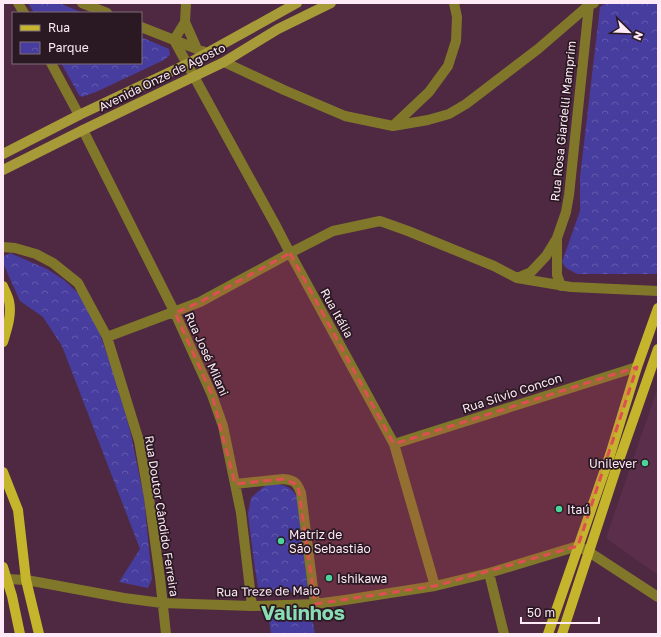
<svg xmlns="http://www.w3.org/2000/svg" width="661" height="637" font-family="'Golos Text',sans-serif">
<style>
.built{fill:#5b2f4b}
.park{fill:url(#park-crowns)}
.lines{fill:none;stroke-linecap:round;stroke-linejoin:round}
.street{stroke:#81772a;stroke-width:10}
.secondary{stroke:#a79a38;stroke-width:10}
.primary{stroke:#c5b52c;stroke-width:10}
.marked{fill:#de4f51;fill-opacity:0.2;stroke:#de4f51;stroke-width:3;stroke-dasharray:8 5;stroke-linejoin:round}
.poi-dot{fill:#4cd49b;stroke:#2a1923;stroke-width:1.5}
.labels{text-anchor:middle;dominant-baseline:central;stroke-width:3.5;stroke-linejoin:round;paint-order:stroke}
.street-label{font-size:12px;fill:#feeaf6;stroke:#2a1923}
.poi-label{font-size:12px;fill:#feeaf6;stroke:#2a1923;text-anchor:start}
.town-label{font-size:20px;font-weight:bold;fill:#89dcb4;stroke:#2a1923}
</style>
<defs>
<pattern id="park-crowns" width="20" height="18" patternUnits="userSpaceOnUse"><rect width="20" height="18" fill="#463d9f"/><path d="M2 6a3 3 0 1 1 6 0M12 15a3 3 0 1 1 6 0" fill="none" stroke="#6259ad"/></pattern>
</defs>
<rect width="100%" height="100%" fill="#4e2941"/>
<path class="built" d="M 658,387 L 658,575 L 606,538 Z"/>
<path class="park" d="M 28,3 L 59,3 L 83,13 L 34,13 Z
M 607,3 L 658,3 L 658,273 L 655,274 L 577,274 L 566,268 L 562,262 L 580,211 L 580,177 L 600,7 Z
M 141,37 L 169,49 L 170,55 L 164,60 L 96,92 L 82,97 L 79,95 L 61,63 L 141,63 Z
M 10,253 L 47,269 L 64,280 L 78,293 L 98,329 L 112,368 L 130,430 L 144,498 L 152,579 L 148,588 L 119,582 L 140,549 L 62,346 L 43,317 L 20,301 L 3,263 L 3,257 Z
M 270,483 C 284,485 290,485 298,498 L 308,592 L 259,593 L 254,562 L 248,514 L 251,498 L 262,488 Z
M 273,609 L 311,610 L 315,634 L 271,634 L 268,610 Z"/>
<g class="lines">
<path class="street" d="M 18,3 L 24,13
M 82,3 L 107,13
M 186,3 L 185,22 L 197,49
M 141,27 L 207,53
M 174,40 L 276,226 L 290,253 L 394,444 L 435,586
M 174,40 L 185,22
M 224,62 L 284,90 L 345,116 L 393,126 L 428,120 L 449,114 L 466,104 L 538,49 L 589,5 L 594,3
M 51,63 L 79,115
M 393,126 L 429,92 L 448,66 L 456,41 L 457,17 L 454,3
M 83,130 L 175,313 L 212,395 L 223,426 L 241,513 L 252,606
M 557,238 L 557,275 L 561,286
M 3,247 L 15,248 L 36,254 L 53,263 L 78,283 L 107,337 L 139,441 L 149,498 L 160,578 L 166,634
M 517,278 L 531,272 L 546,256 L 557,238 L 566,212 L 569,195 L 589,5
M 107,337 L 200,302 L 290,253 L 333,231 L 380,221 L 408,231 L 494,266 L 517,278 L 571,287 L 658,291
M 394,444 L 637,367
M 235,484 L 283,479 C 294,480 297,482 301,493 L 315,604
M 489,573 L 504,634
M 7,579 L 26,580 L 43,583 L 124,598 L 162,603 L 252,606 L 315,604 L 345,600 L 435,586 L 489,573 L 578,546 L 589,552 L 658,597"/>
<path class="secondary" d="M 3,154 L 79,115 L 187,64 L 297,3
M 3,170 L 83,130 L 224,62 L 278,29 L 331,3"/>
<path class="primary" d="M 3,286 C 5,291 8,296 9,301 C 12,315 7,329 3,342
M 3,472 L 18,510 L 26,580 L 39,634
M 3,567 L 12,596 L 20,634
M 548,634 L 610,455 L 637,367 L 658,308
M 562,634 L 617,466 L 658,349"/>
</g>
<path class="marked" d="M 290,253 L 394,444 L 637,367 L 578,546 L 435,586 L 315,604 L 298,485 L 283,479 L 235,484 L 212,395 L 175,313 L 200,302 Z"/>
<g class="poi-dot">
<circle cx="645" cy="463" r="4"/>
<circle cx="559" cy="509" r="4"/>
<circle cx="281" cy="541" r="4"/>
<circle cx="329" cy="578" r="4"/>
</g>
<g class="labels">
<g class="street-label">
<text transform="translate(162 77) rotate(-26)">Avenida Onze de Agosto</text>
<text transform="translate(563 121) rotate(-84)">Rua Rosa Giardelli Mamprim</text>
<text transform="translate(337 313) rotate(61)">Rua Itália</text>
<text transform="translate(207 354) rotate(66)">Rua José Milani</text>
<text transform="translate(512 393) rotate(-18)">Rua Sílvio Concon</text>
<text transform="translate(162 516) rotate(81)">Rua Doutor Cândido Ferreira</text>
<text transform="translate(268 591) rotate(-1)">Rua Treze de Maio</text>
</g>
<g class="poi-label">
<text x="637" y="463" text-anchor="end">Unilever</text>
<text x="567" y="509">Itaú</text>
<text x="289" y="534">Matriz de<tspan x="289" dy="14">São Sebastião</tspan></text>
<text x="337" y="578">Ishikawa</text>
</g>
<g class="town-label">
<text x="303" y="612">Valinhos</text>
</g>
</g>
<rect width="661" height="637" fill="none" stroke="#feeaf6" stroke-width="8"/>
<rect x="12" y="12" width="130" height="52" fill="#2a1923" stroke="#7f6d77"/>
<rect x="20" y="25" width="20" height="6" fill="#c5b52c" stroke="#7f6d77"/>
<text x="48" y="32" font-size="12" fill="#feeaf6">Rua</text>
<rect x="20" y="42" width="20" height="12" fill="url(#park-crowns)" stroke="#7f6d77"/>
<text x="48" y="52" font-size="12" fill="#feeaf6">Parque</text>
<g transform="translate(629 32) rotate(113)" stroke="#2a1923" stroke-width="3" paint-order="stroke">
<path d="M0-3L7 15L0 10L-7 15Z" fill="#feeaf6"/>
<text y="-6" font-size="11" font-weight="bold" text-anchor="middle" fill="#feeaf6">N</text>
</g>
<path d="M521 617v6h78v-6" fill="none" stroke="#feeaf6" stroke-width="2"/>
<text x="527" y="617" font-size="12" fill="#feeaf6" stroke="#2a1923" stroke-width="3" paint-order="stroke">50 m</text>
</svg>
